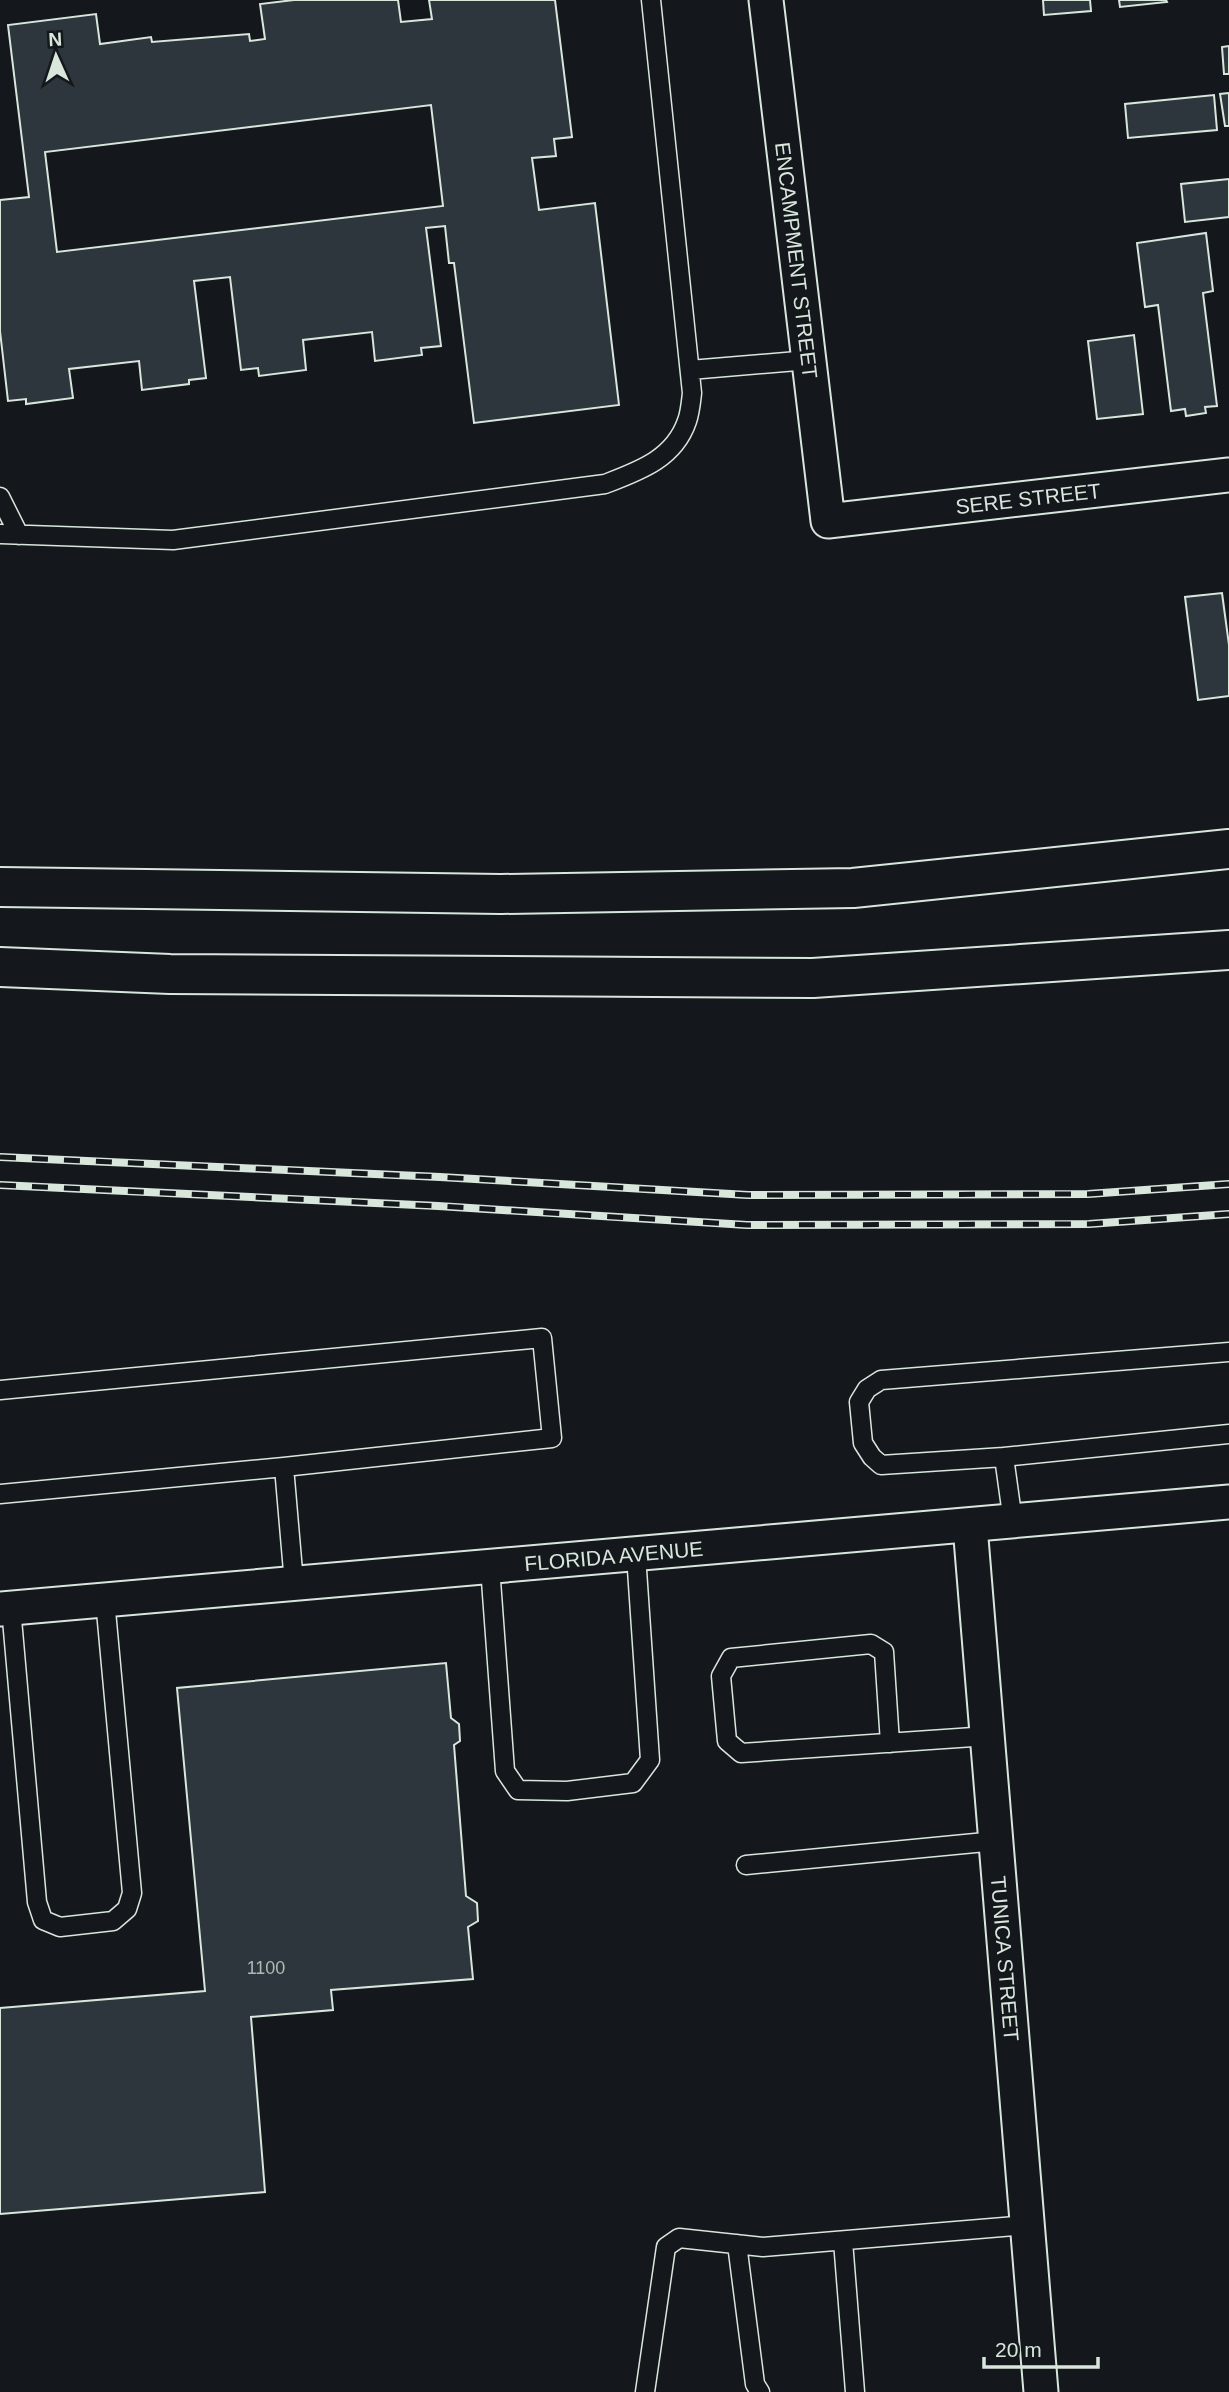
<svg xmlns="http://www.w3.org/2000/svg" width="1229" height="2392" font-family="Helvetica,sans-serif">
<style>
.building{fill:#2c363c;stroke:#d8e6dc;stroke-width:2;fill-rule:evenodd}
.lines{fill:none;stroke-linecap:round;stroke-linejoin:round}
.service-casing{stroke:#d8e6dc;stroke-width:21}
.minor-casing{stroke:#d8e6dc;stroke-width:37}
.motorway-casing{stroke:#d8e6dc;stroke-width:42}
.service{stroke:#14181c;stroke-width:18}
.minor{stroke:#14181c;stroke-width:33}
.motorway{stroke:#14181c;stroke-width:38}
.rail-casing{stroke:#d8e6dc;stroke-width:8}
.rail{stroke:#14181c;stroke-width:5;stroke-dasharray:16;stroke-linecap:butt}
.labels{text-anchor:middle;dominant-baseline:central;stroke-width:5;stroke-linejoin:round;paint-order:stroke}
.number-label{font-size:18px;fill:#adbab4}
.street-label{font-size:21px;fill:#d8e6dc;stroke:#14181c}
</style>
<rect width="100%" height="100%" fill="#14181c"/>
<path class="building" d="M 294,0 L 398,0 L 401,22 L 432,19 L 429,0 L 555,0 L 572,137 L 554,139 L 556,156 L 532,158 L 539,210 L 595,203 L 619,405 L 474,423 L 454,263 L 449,263 L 445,226 L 426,228 L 441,346 L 421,348 L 422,355 L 375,361 L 372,332 L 303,340 L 306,370 L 259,376 L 258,368 L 241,370 L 230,277 L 194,281 L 206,378 L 189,380 L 189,384 L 142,390 L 139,361 L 69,369 L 73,398 L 26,404 L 26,399 L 8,401 L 0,331 L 0,200 L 29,197 L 8,25 L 96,14 L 100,44 L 151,37 L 152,42 L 249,34 L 250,41 L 265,39 L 260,4 ZM 431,105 L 443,206 L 57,252 L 45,152 Z
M 1043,0 L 1090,0 L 1091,11 L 1044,15 Z
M 1119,0 L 1166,0 L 1167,2 L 1120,7 Z
M 1229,46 L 1229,74 L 1224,74 L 1222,47 Z
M 1229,93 L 1229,126 L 1225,126 L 1220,94 Z
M 1214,95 L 1217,130 L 1128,138 L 1125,104 Z
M 1229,179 L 1229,217 L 1185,222 L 1181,184 Z
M 1206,233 L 1213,291 L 1203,293 L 1217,406 L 1205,407 L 1206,413 L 1186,416 L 1185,409 L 1171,411 L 1158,305 L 1145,307 L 1137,243 Z
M 1134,335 L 1143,414 L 1097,419 L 1088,341 Z
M 1222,593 L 1229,645 L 1229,696 L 1198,700 L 1185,597 Z
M 446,1663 L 451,1718 L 459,1724 L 460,1741 L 454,1745 L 466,1896 L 477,1903 L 478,1921 L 468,1927 L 473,1979 L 331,1990 L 333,2010 L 251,2017 L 265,2192 L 0,2214 L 0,2008 L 205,1991 L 177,1688 Z"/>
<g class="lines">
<defs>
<path id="service" d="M 690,370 L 809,360
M 0,497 L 19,535
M 0,534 L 173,540 L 605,484 C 639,471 674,459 687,421 C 690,413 691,402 692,393 L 651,0
M 1229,1352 L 881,1380 L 867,1389 L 859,1402 L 863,1443 L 872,1457 L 881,1465 L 1004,1457 L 1229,1434
M 0,1390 L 542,1338 L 552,1438 L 284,1467 L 0,1494
M 1004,1457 L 1013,1522
M 284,1467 L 294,1583
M 490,1567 L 505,1771 L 518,1790 L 567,1791 L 633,1783 L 650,1760 L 636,1555
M 11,1608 L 37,1902 L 43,1920 L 60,1927 L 113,1921 L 127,1909 L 132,1893 L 105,1600
M 890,1743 L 884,1652 L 871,1644 L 731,1658 L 721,1676 L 727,1741 L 741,1753 L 988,1736
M 746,1865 L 996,1841
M 843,2241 L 855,2392
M 737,2244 L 755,2384 L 760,2392
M 645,2392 L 666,2247 L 679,2238 L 763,2247 L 1028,2225"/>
<g id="minor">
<path id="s1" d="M 766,0 L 828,521 L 1229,475"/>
<path id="s2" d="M 970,1526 L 1041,2392"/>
<path id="s3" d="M 0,1609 L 1229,1502"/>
</g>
<path id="motorway" d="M 0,887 L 501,894 L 853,888 L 1229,849
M 0,967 L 170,974 L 813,978 L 1229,950"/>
</defs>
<use href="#service" class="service-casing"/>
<use href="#minor" class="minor-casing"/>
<use href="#motorway" class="motorway-casing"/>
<use href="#service" class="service"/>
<use href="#minor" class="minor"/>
<use href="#motorway" class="motorway"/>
<defs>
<path id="rail" d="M 0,1157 L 440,1177 L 748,1195 L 1088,1194 L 1229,1184
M 0,1185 L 438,1206 L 747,1225 L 1089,1224 L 1229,1214"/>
</defs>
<use href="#rail" class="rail-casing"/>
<use href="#rail" class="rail"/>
</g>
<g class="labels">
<g class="number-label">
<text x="266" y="1968">1100</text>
</g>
<g class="street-label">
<text stroke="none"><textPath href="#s1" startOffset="262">ENCAMPMENT STREET</textPath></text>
<text stroke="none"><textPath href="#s1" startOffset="726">SERE STREET</textPath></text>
<text stroke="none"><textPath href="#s3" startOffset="616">FLORIDA AVENUE</textPath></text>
<text stroke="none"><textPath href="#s2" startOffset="434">TUNICA STREET</textPath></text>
</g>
</g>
<g transform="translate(56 56) rotate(357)" stroke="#14181c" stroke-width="5" paint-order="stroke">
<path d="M0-5L12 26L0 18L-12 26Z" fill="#d8e6dc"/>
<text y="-10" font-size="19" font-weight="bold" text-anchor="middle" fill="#d8e6dc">N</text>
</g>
<path d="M984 2357v10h114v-10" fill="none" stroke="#d8e6dc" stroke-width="3.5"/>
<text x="995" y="2357" font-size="21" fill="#d8e6dc" stroke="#14181c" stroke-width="5" paint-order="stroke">20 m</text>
</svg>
